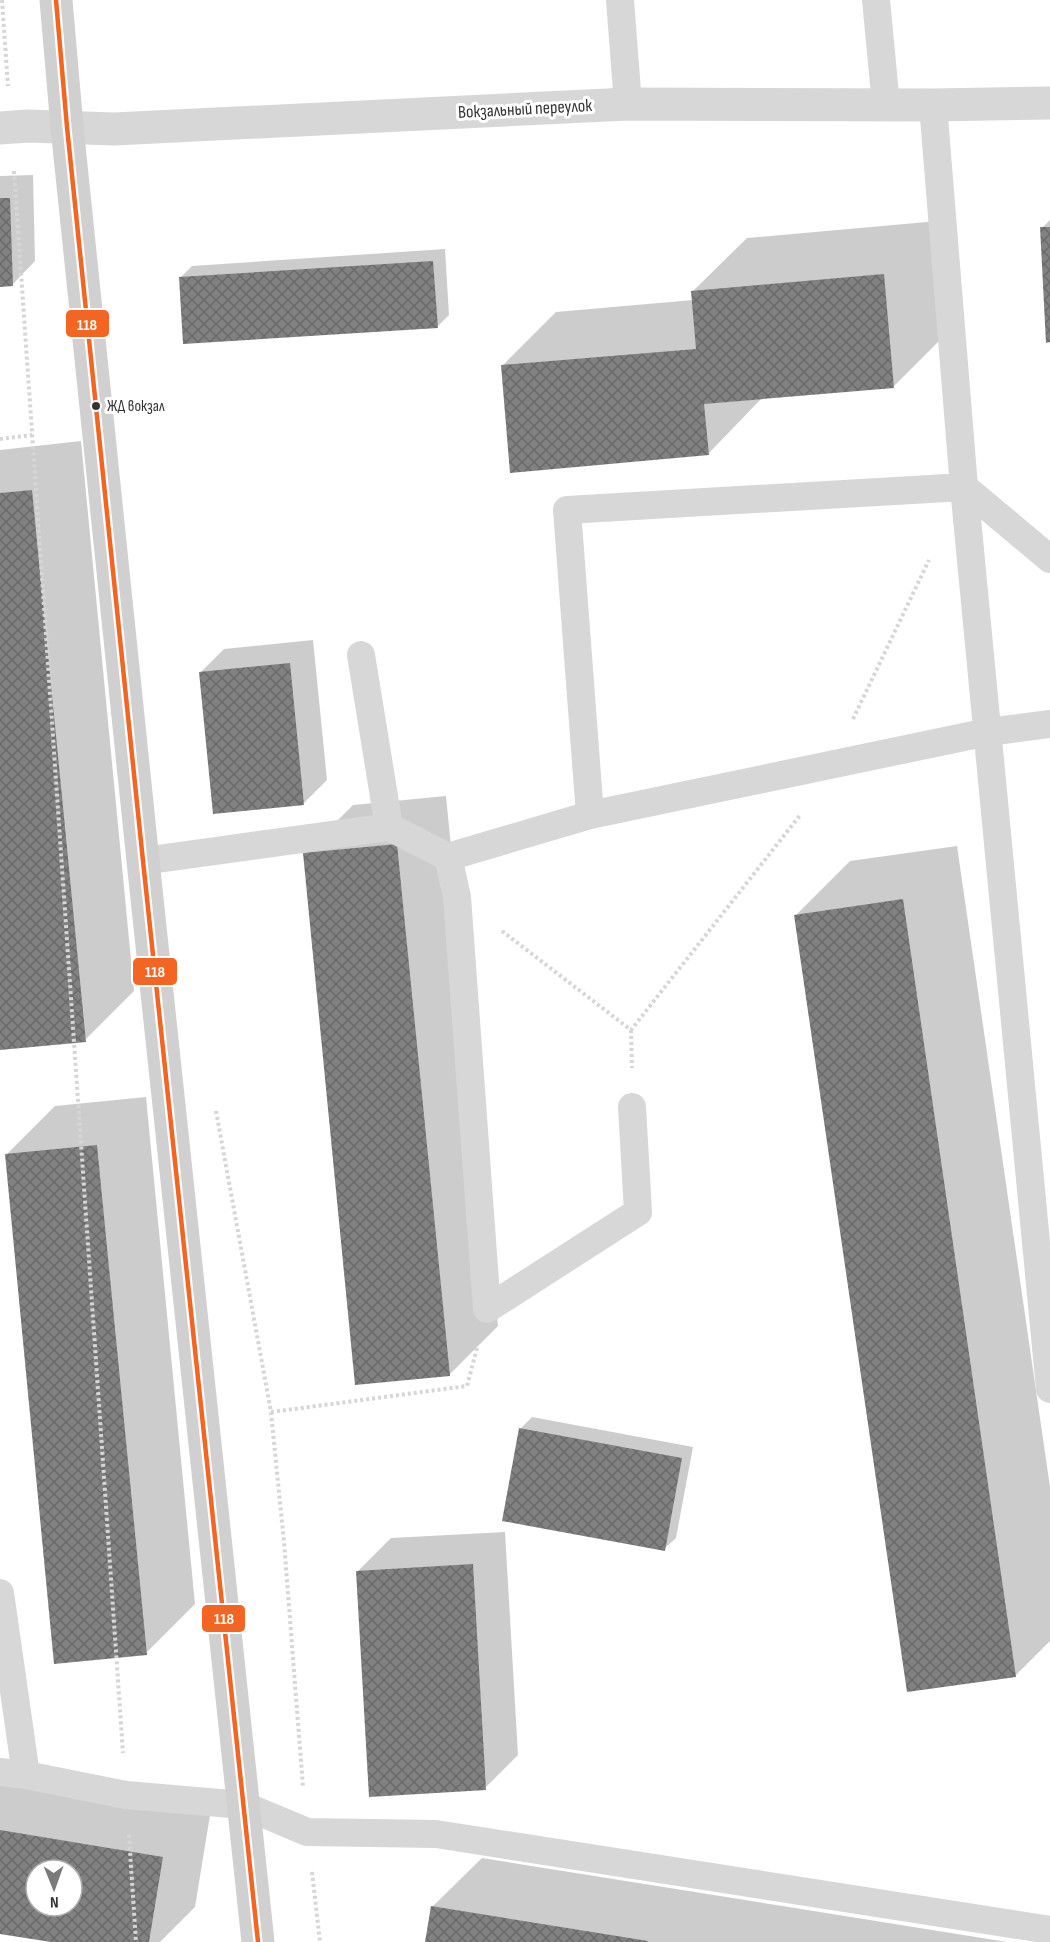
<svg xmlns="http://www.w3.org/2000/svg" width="1050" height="1942" font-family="'Sofia Sans Condensed',sans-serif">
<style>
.shadow{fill:#0003;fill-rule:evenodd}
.building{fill:url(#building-cross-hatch);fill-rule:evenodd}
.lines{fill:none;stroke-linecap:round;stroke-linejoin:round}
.path{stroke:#d6d6d6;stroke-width:4;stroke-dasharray:3 3;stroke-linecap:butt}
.lane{stroke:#d7d7d7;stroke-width:28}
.street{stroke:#d7d7d7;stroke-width:33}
.secondary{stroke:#d0d0d0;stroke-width:33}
.bus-1-casing{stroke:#fff;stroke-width:9}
.bus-1{stroke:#f26522;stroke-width:4.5}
.bus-dot{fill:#333;stroke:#fff;stroke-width:2}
.labels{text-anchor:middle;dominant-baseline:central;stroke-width:6;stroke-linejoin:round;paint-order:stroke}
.bus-label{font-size:16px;fill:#333;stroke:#fff;text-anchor:start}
.street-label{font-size:18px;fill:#333;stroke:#fff}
.line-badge{stroke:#fff;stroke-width:2}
.badge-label{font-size:16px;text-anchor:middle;font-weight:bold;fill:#fff}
</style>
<defs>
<pattern id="building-cross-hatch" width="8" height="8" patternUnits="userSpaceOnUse" patternTransform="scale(1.5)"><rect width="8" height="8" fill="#818181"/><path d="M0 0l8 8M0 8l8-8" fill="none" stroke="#6a6a6a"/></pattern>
</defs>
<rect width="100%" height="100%" fill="#fff"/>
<path class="shadow" d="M 33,175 L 35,261 L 12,285 L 0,285 L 0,176 Z
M 1050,220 L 1050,341 L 1042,228 Z
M 938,221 L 948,332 L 894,386 L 762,398 L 708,454 L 502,366 L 556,312 L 693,300 L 692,292 L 747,238 Z
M 445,249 L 449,315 L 437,327 L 180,278 L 192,266 Z
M 81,441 L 134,991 L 85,1040 L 0,1048 L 0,450 Z
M 313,640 L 327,780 L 304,803 L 200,673 L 224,649 Z
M 446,796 L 498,1326 L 449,1375 L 304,854 L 353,805 Z
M 957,846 L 1050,1487 L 1050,1641 L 1015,1676 L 796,915 L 850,861 Z
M 146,1097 L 195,1604 L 146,1653 L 6,1155 L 55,1106 Z
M 532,1417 L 693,1447 L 676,1538 L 664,1549 L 520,1429 Z
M 505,1532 L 518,1755 L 485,1788 L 358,1571 L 391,1538 Z
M 0,1774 L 211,1809 L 195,1907 L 160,1942 L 60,1942 L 0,1932 ZM 36,1870 L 72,1870 L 72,1906 L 36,1906 Z
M 482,1858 L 1007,1942 L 427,1942 L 432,1907 Z"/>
<path class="building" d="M 0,198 L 10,198 L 13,286 L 0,287 Z
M 1040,227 L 1050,227 L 1050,342 L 1046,343 Z
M 433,261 L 438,328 L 183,344 L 179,277 Z
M 884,274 L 894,388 L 704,404 L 709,455 L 510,473 L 501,365 L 696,349 L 691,291 Z
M 32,490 L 86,1042 L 0,1050 L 0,493 Z
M 290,663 L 304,805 L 213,814 L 199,672 Z
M 397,844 L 450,1376 L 355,1385 L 303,853 Z
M 903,899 L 1016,1677 L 907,1692 L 794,915 Z
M 97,1145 L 147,1655 L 54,1664 L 5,1154 Z
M 519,1428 L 682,1458 L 665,1551 L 502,1521 Z
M 473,1564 L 486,1790 L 369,1797 L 356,1571 Z
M 0,1830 L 163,1857 L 149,1942 L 51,1942 L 0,1934 ZM 36,1870 L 72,1870 L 72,1906 L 36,1906 Z
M 431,1906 L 648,1941 L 647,1942 L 425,1942 Z"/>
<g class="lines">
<path class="path" d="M 2,0 L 8,86
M 14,171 L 123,1753
M 0,439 L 32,435
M 853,719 L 929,560
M 502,931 L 631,1030 L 801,814
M 631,1030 L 632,1068
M 216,1111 L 271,1412 L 284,1542 L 303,1787
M 271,1412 L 467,1386 L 477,1348
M 129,1835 L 136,1942
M 312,1872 L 320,1942"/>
<path class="lane" d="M 620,0 L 628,104
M 876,0 L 886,105
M 933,105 L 964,487 L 1050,1389
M 361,655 L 389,827
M 590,815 L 988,732 L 1050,724
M 448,857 L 457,897 L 487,1309 L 638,1212 L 632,1107
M 143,861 L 389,827 L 448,857 L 590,815 L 567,510 L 964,487 L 1050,559
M 0,1593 L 26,1775 L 126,1795 L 243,1805 L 307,1832 L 436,1834 L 1050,1930
M 0,1772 L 26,1775"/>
<path class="street" d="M 0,128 L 28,126 L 114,129 L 628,104 L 933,105 L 1050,103"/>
<path class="secondary" d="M 56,0 L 67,127 L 143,861 L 258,1942"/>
<defs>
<path id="bus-1" d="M 56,0 L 67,127 L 143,861 L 258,1942"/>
</defs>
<use href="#bus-1" class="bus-1-casing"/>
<use href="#bus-1" class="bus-1"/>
</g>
<circle class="bus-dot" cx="96" cy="406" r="5"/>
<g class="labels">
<g class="bus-label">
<text x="107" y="406">ЖД вокзал</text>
</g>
<g class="street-label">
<text transform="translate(525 109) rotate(-3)">Вокзальный переулок</text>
</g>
</g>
<g class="line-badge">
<rect x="65" y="309" width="45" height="29" rx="6" fill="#f26522"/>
<rect x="132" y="957" width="46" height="29" rx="6" fill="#f26522"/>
<rect x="201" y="1604" width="45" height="29" rx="6" fill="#f26522"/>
</g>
<g class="badge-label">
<text x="87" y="330">118</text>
<text x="155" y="977">118</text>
<text x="224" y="1624">118</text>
</g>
<g transform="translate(54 1888) rotate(179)"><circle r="28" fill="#ffffff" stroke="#adadad" stroke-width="1.5"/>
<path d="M0-4.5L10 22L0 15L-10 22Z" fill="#7a7a7a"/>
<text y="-9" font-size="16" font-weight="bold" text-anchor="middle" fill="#333333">N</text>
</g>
</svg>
